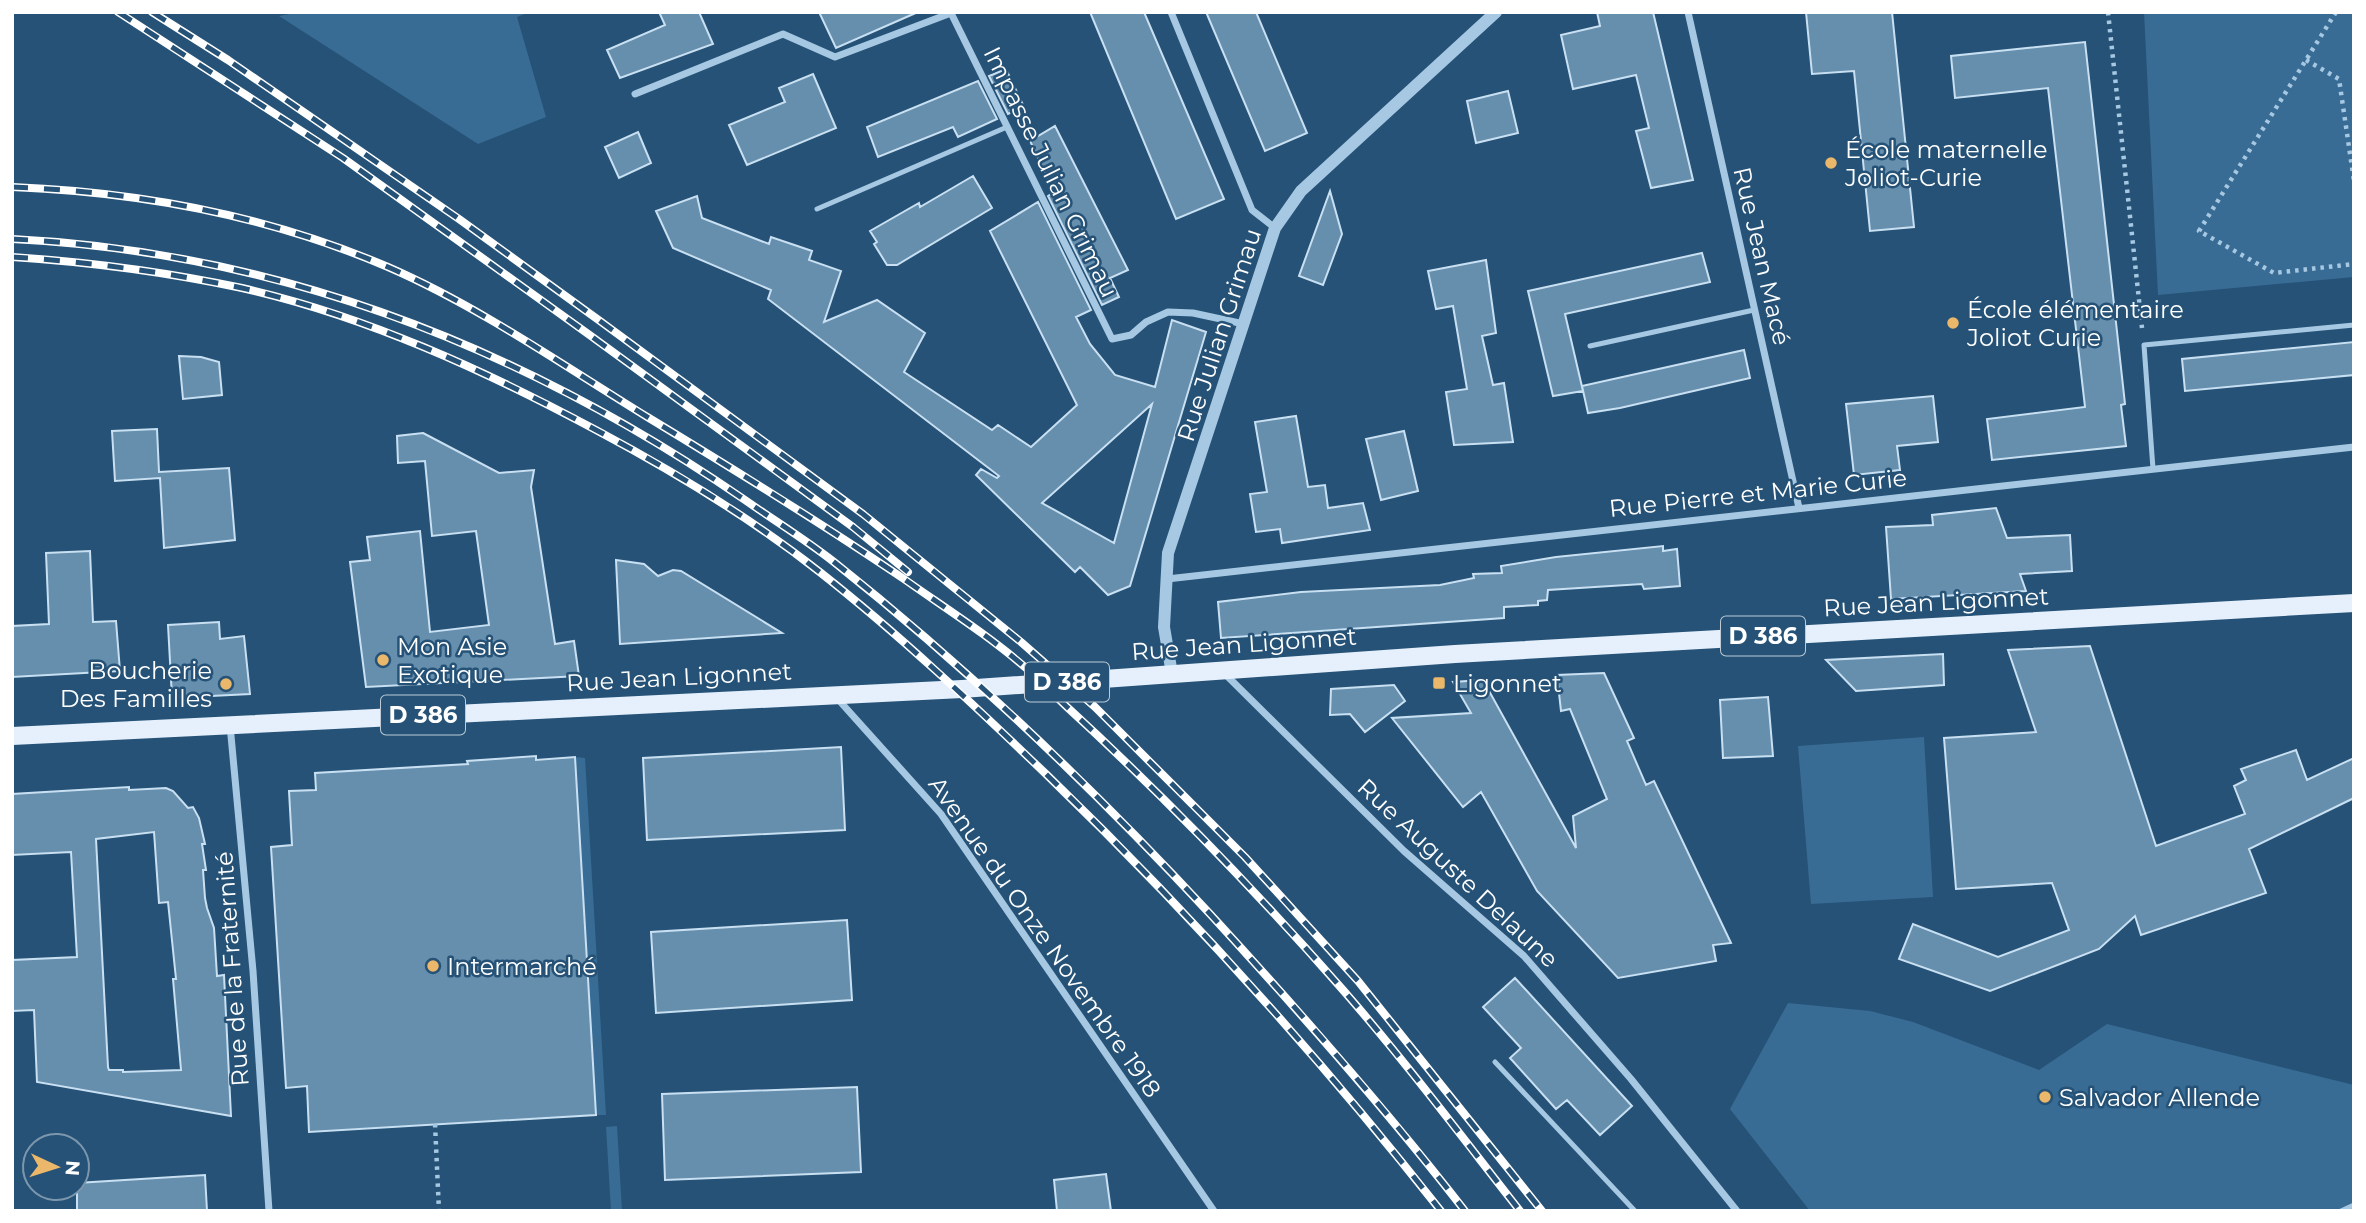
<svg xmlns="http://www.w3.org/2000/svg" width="2366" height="1223" font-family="Montserrat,sans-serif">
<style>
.green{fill:#396c94}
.building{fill:#668ead;stroke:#c8e0f2;stroke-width:2;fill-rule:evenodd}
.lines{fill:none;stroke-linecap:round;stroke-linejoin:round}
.path{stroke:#a6c8e2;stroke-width:4.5;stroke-dasharray:3.5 5;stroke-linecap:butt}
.service{stroke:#a6c8e2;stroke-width:5}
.minor{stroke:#a6c8e2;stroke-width:7}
.tertiary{stroke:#a6c8e2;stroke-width:12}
.primary{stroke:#e5f0fc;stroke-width:18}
.rail-casing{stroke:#fff;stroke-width:8}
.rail{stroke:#255276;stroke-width:5;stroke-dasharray:16;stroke-linecap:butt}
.poi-dot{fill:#ebb86b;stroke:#255276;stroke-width:2.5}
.labels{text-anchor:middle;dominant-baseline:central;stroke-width:5;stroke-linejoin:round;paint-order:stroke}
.shield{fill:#255276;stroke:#becbd6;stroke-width:2}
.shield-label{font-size:23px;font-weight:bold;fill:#fff}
.poi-label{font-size:24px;fill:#fff;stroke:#255276;text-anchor:start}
.street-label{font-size:24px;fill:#fff;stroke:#255276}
</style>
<rect width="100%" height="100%" fill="#255276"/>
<path class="green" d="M 299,12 L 530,12 L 517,17 L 546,117 L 478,144 L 279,16 Z
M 2144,12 L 2354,12 L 2354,277 L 2158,295 Z
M 1924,737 L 1933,897 L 1811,904 L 1798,746 Z
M 575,757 L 585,758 L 606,1115 L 596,1115 Z
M 1788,1003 L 1870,1011 L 1913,1022 L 2039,1070 L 2107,1024 L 2354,1085 L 2354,1211 L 1810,1211 L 1730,1109 Z
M 617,1126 L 622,1211 L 611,1211 L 606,1127 Z"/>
<path class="building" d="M 659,12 L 699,12 L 713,44 L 620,78 L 607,50 L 665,25 Z
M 819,12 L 918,12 L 836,48 Z
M 1090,12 L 1144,12 L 1224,199 L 1176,219 Z
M 1206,12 L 1256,12 L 1307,133 L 1265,151 Z
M 1597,12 L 1653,12 L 1693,180 L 1651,188 L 1636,131 L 1649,128 L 1636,75 L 1573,89 L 1561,35 L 1600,26 Z
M 1806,12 L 1892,12 L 1914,227 L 1870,231 L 1854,71 L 1812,74 Z
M 2085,42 L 2125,404 L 2121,405 L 2126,446 L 1992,460 L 1987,419 L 2085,407 L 2048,88 L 1955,98 L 1951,56 Z
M 1006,69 L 1024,107 L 1008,114 L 989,76 Z
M 813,74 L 836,128 L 747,165 L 729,125 L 785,102 L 779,88 Z
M 978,81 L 997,119 L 958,137 L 953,127 L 878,157 L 867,127 Z
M 1508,91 L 1518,133 L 1476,143 L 1467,101 Z
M 1055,126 L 1128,270 L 1110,278 L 1119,297 L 1102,305 L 1048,196 L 1054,192 L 1030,141 Z
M 638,132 L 651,163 L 619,178 L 605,147 Z
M 973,176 L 992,208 L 897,265 L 887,265 L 874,244 L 877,242 L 870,231 L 919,203 L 920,207 Z
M 1330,191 L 1342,234 L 1323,285 L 1299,276 Z
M 697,196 L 702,218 L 769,244 L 771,237 L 812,251 L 809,260 L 841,271 L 824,322 L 877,300 L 925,333 L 904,372 L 992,430 L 998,425 L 1031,447 L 1077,405 L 990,231 L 1038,202 L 1091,310 L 1076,317 L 1090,344 L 1115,375 L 1155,387 L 1172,320 L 1206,332 L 1130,586 L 1108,595 L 1080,567 L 1075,572 L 976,475 L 981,469 L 997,478 L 999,476 L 768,299 L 771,290 L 673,248 L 656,211 ZM 1152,404 L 1114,543 L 1042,503 Z
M 1702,253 L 1710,282 L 1565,314 L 1583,391 L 1553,396 L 1528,291 Z
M 1486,260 L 1496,333 L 1482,336 L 1493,385 L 1504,383 L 1513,442 L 1454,445 L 1446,392 L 1467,389 L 1453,306 L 1436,309 L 1428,271 Z
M 2354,342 L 2354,375 L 2185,391 L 2182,359 Z
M 1744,350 L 1750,378 L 1620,408 L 1588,413 L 1582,386 Z
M 179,356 L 201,357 L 219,362 L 222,395 L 183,399 Z
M 1933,396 L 1938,442 L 1897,446 L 1900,470 L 1854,475 L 1846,404 Z
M 1296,416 L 1308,487 L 1325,485 L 1328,508 L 1363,503 L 1370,530 L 1282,543 L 1280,529 L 1256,532 L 1250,494 L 1267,492 L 1255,422 Z
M 157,429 L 159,472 L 229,468 L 235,540 L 164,548 L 160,478 L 115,481 L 112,431 Z
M 1404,431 L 1418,491 L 1381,500 L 1366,439 Z
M 423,433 L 499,473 L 534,470 L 531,487 L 555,644 L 574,641 L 579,676 L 366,687 L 350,562 L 370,560 L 367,537 L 420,531 L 430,632 L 489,625 L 476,531 L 432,536 L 425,461 L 398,463 L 397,436 Z
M 1996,508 L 2007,538 L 2070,535 L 2072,571 L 2020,574 L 2026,591 L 1891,599 L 1886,527 L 1933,525 L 1932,515 Z
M 1663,546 L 1663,551 L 1677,549 L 1680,586 L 1644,589 L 1642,584 L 1548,590 L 1547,600 L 1538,601 L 1538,605 L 1504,607 L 1504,618 L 1221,638 L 1218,602 L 1301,592 L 1440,585 L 1474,578 L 1473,574 L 1502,573 L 1501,566 L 1556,557 Z
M 90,551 L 93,622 L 116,621 L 120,671 L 12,677 L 12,626 L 49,624 L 46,553 Z
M 616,560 L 644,564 L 658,576 L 673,570 L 681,571 L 782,633 L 620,644 Z
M 219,622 L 220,639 L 244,636 L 250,694 L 172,698 L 168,625 Z
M 2090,646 L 2156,846 L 2245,814 L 2234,786 L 2246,780 L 2241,769 L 2296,750 L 2307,780 L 2354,758 L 2354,798 L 2249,849 L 2266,893 L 2141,935 L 2135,916 L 2099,949 L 1990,991 L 1899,959 L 1913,924 L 1998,957 L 2069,930 L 2052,883 L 1956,889 L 1944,738 L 2036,732 L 2008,650 Z
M 1943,654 L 1944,685 L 1856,691 L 1826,660 Z
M 1604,673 L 1634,738 L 1627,741 L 1646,785 L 1654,781 L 1731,943 L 1713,945 L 1716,961 L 1618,978 L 1537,891 L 1481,792 L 1463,807 L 1392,718 L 1471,713 L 1453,682 L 1483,680 L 1576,848 L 1573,816 L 1607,799 L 1570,709 L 1561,711 L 1557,675 Z
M 1394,685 L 1405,701 L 1365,732 L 1350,714 L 1330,715 L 1331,689 Z
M 1768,697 L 1773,756 L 1723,758 L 1720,700 Z
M 841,747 L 845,830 L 647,840 L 643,758 Z
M 536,756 L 536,760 L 575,757 L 596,1115 L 309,1132 L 307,1086 L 286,1088 L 271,847 L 292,845 L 289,791 L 316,790 L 315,773 L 468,764 L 467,761 Z
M 129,787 L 129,790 L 166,788 L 173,791 L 188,808 L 193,807 L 199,818 L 205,844 L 202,844 L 206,870 L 203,870 L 205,898 L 207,908 L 214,928 L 217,976 L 224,975 L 231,1116 L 37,1082 L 34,1010 L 12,1011 L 12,960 L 77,957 L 71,852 L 12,855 L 12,794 ZM 154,832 L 159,903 L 168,902 L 176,979 L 173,979 L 181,1070 L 123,1072 L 123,1070 L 109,1070 L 108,1067 L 96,839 Z
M 847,920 L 852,1000 L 656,1013 L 651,932 Z
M 1515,978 L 1632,1106 L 1600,1135 L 1567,1100 L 1556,1109 L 1510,1058 L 1521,1048 L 1483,1007 Z
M 857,1087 L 861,1172 L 665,1180 L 662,1094 Z
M 1106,1174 L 1111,1211 L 1057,1211 L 1054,1180 Z
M 205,1175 L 207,1211 L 77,1211 L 77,1183 Z"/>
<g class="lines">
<path class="path" d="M 2108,12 L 2142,328
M 2336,12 L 2199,231 L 2274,273 L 2354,264
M 2306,60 L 2339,79 L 2354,181
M 435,1124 L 439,1211"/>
<path class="service" d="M 817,209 L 1007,127
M 1590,346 L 1754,310
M 2153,469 L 2144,345 L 2354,325
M 1495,1062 L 1635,1211
M 2341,1211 L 2354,1205"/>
<path class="minor" d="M 1171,12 L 1252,210 L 1275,228
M 1688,12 L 1799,508
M 635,94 L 783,34 L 835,57 L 951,13 L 1112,339 L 1131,335 L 1146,322 L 1168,312 L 1193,313 L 1244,324
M 1167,579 L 2354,447
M 1224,673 L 1404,851 L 1524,956 L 1631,1079 L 1737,1211
M 836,697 L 941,814 L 1214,1211
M 230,725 L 253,971 L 269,1211"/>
<path class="tertiary" d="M 1172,674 L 1164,627 L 1168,553 L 1275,228 L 1301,191 L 1496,12"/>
<path class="primary" d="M 12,736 L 962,689 L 1455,654 L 2354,603"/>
<defs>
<path id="rail" d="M 118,12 L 343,158 L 591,336 L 853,527 L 908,572
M 152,12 L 228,60 L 459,219 L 600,321 L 863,514 L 1021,642 L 1095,707 L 1245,857 L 1358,981 L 1542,1211
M 12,187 C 141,192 269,216 388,267 C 480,307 564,366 649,418 C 735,470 821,523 904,579 C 945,608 988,635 1026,668 C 1040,680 1053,694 1067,707 C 1164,796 1256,891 1343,990 C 1405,1061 1462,1137 1520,1211
M 12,239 C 280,252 525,349 745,500 C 775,521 806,540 834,562 C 969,669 1094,789 1211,915 C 1299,1011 1385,1108 1465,1211
M 12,257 C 89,262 166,272 242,288 C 366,316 484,370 596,430 C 675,472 751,518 821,573 C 901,636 974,705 1047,775 C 1188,911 1320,1058 1441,1211"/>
</defs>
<use href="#rail" class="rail-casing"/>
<use href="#rail" class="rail"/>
</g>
<g class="poi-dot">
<circle cx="1831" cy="163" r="7"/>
<circle cx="1953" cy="323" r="7"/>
<circle cx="383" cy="660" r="7"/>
<rect x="1432" y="676" width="14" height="14" rx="3.5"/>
<circle cx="226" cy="684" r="7"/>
<circle cx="433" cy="966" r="7"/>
<circle cx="2045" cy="1097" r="7"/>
</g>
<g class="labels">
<g class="shield">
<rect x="1721" y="616.5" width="84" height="39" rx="5"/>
<rect x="1025" y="662.5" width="84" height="39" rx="5"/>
<rect x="381" y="695.5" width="84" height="39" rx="5"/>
</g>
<g class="shield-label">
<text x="1763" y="636">D 386</text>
<text x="1067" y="682">D 386</text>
<text x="423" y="715">D 386</text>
</g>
<g class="poi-label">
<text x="1845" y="149">École maternelle<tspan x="1845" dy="28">Joliot-Curie</tspan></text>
<text x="1967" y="309">École élémentaire<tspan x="1967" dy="28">Joliot Curie</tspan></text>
<text x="397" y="646">Mon Asie<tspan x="397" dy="28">Exotique</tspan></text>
<text x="212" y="670" text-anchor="end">Boucherie<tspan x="212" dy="28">Des Familles</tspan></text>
<text x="1453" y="683">Ligonnet</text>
<text x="447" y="966">Intermarché</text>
<text x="2059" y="1097">Salvador Allende</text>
</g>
<g class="street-label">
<text transform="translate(1051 172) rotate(64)">Impasse Julian Grimau</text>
<text transform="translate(1762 256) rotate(77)">Rue Jean Macé</text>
<text transform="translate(1219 335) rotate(-72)">Rue Julian Grimau</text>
<text transform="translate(1758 493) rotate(-6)">Rue Pierre et Marie Curie</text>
<text transform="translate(1936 602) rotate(-3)">Rue Jean Ligonnet</text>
<text transform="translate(1244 644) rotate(-4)">Rue Jean Ligonnet</text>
<text transform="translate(679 677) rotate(-3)">Rue Jean Ligonnet</text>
<text transform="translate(1458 873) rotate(43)">Rue Auguste Delaune</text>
<text transform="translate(1045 937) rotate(55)">Avenue du Onze Novembre 1918</text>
<text transform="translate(232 969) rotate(-94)">Rue de la Fraternité</text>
</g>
</g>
<rect width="2366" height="1223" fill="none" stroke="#ffffff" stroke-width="28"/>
<g transform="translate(56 1167) rotate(94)"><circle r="33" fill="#255276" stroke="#7c97ad" stroke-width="2"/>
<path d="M0-5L12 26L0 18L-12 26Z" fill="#ebb86b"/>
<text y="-10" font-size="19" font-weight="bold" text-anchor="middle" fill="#ffffff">N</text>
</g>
</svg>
